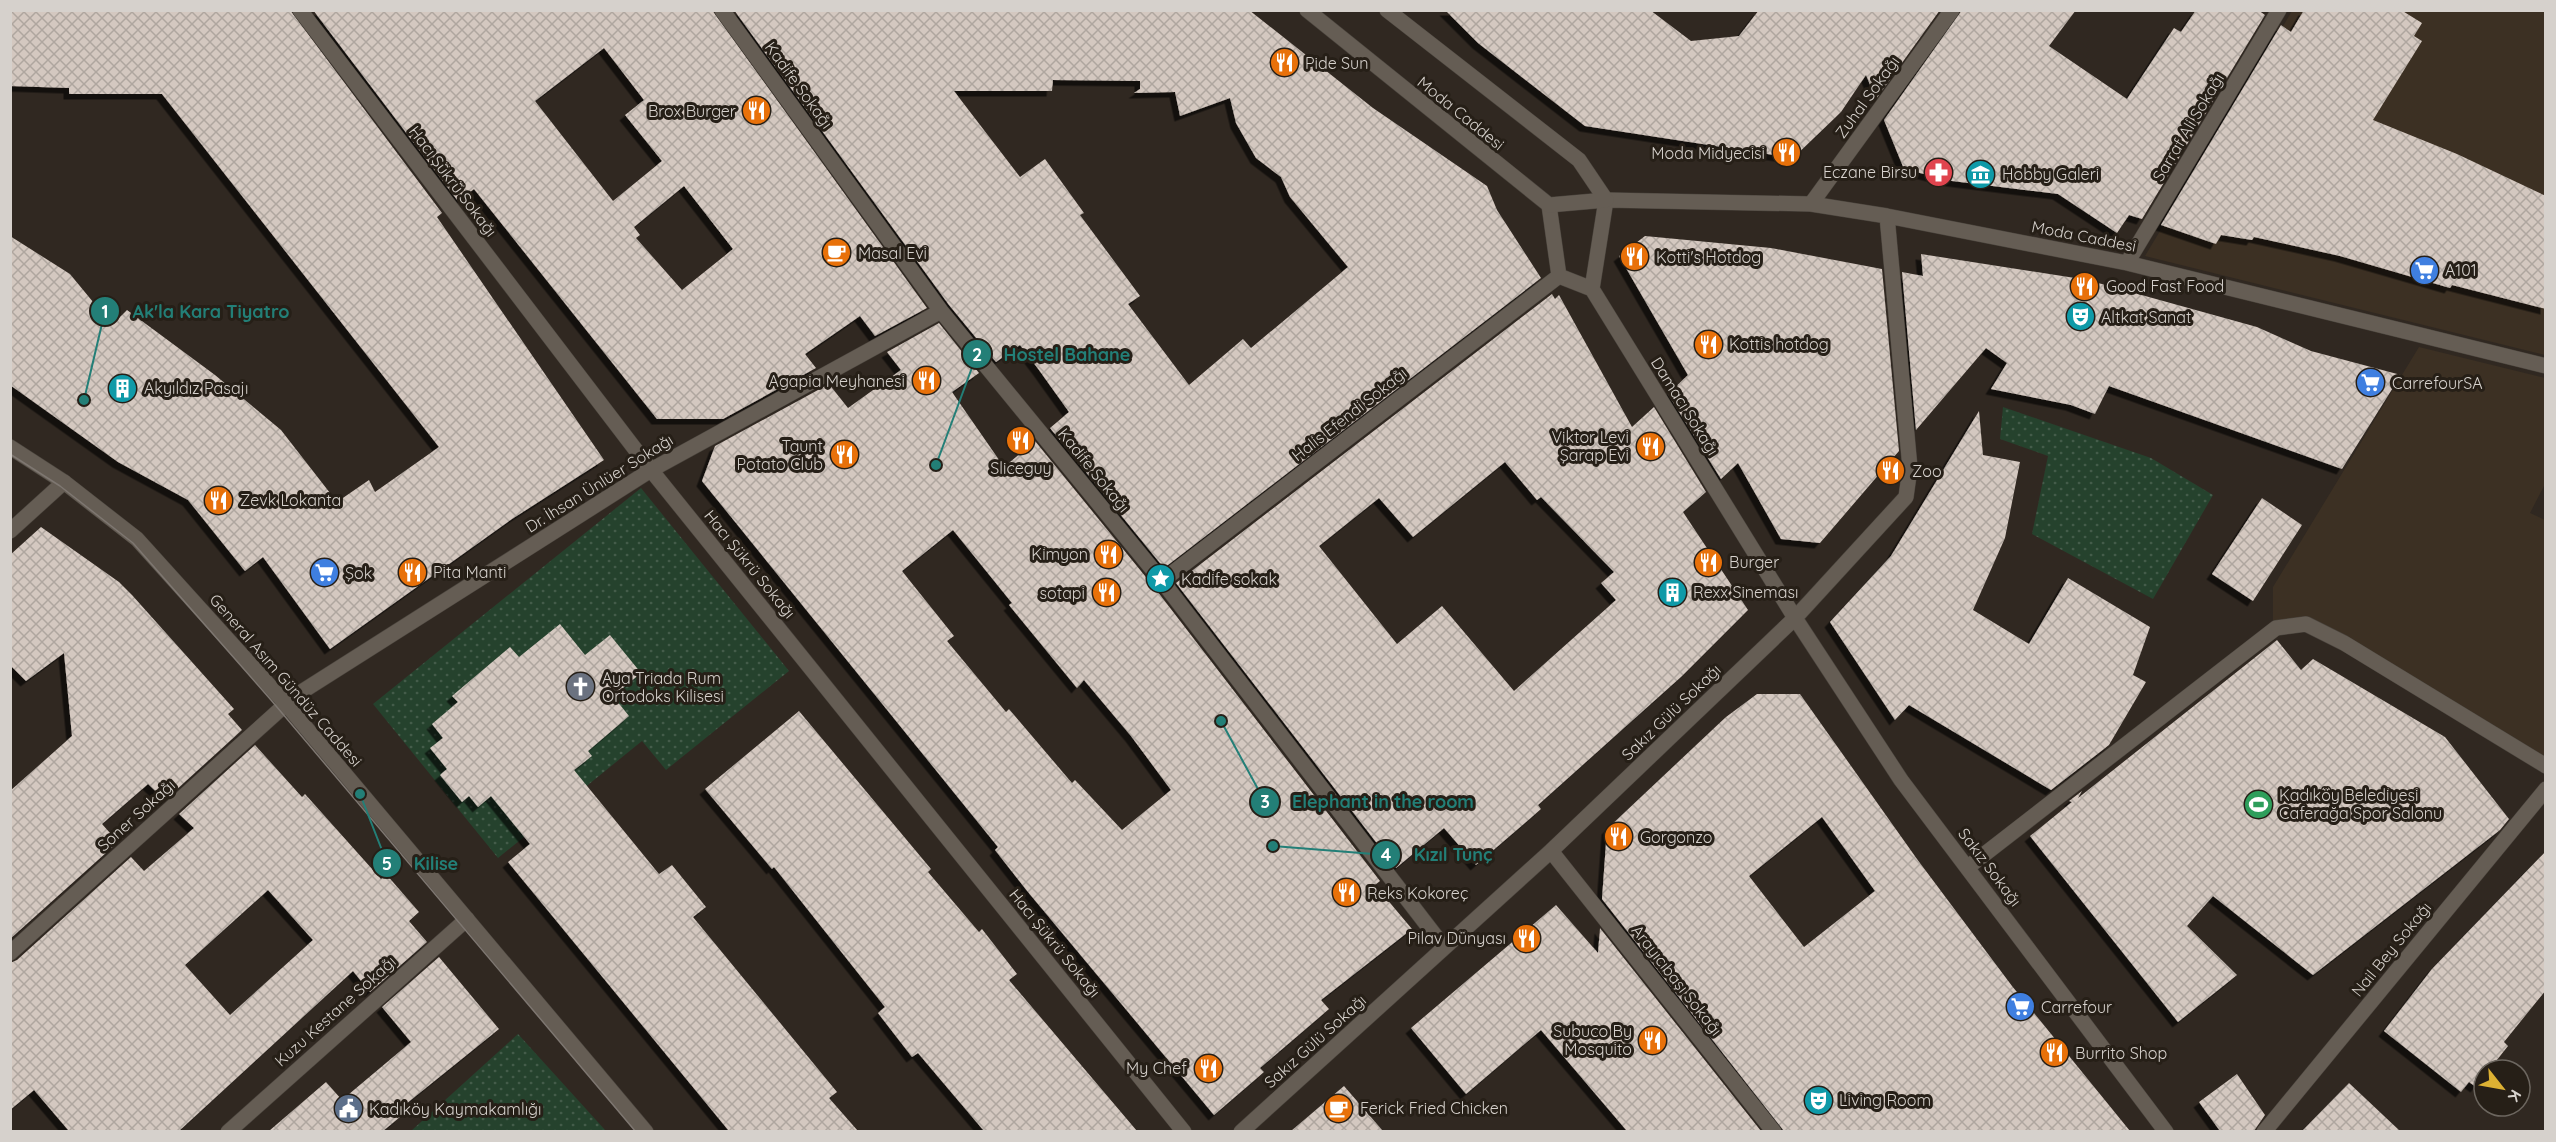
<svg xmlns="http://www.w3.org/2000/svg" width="2556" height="1142" font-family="Quicksand,sans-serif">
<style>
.built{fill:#3c3023}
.grass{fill:url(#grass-dots)}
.building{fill:url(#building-cross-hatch);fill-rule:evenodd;filter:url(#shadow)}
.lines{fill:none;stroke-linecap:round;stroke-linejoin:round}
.lane-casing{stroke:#49433c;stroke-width:16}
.street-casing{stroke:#49433c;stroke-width:16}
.secondary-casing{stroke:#49433c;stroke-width:16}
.lane{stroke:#655d54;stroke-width:15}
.street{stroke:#655d54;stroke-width:15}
.secondary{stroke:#655d54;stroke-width:15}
.tram{stroke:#7e7771;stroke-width:1.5}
.labels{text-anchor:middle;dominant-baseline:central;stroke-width:6;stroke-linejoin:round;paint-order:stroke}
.poi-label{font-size:16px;fill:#d6d1cc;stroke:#261f17;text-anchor:start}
.street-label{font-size:16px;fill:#d6d1cc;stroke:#261f17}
.leader{fill:none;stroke:#237f77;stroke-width:2}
.callout-dot{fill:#237f77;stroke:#261f17;stroke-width:2}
.mark-label{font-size:18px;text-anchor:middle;font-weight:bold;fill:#fff}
.callout-label{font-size:18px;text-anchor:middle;font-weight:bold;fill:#237f77;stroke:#261f17;stroke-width:6;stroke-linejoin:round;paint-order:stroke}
</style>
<defs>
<pattern id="grass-dots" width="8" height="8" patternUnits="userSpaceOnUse" patternTransform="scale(1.5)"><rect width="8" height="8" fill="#25422d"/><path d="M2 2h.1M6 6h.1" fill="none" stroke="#445c4a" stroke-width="1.8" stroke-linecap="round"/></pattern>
<pattern id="building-cross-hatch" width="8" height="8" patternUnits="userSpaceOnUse" patternTransform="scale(1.5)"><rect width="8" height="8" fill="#d4c8c0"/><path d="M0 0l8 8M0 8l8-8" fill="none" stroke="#afa69f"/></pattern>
<filter id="shadow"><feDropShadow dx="-5.5" dy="5.5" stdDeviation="0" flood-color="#0009"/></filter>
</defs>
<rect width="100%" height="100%" fill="#302821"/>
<path class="built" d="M 2292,11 L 2545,11 L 2545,355 L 2145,256 Z
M 2419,347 L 2545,378 L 2545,484 L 2530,513 L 2545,520 L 2545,766 L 2336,639 L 2273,623 L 2273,587 Z"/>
<path class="grass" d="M 2003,407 L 2151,458 L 2213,495 L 2153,599 L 2032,534 L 2048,456 L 2000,439 Z
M 641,488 L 789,671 L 666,770 L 642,741 L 498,858 L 373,704 Z
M 518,1034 L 606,1131 L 411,1131 Z"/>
<path class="building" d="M 10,10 L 290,10 L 442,213 L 437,217 L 604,460 L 512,519 L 330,649 L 263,557 L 245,571 L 188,500 L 118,462 L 10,385 L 10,236 L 70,274 L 112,325 L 127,310 L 215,375 L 281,430 L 337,502 L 369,480 L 375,492 L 439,447 L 162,94 L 69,94 L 69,88 L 10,86 Z
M 313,10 L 712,10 L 927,308 L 875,336 L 860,316 L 805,354 L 816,368 L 723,419 L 657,419 L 474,189 L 458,201 ZM 604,48 L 644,100 L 625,115 L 662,161 L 613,201 L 535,101 ZM 684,186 L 733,249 L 682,290 L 636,238 L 640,235 L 634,227 Z
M 734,10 L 1249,10 L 1373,108 L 1487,186 L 1497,210 L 1541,278 L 1164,568 L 1050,428 L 1069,412 L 1039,370 L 1020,345 L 996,362 L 949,305 ZM 1053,80 L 1140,81 L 1140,89 L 1134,93 L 1175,92 L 1180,116 L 1230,98 L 1236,123 L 1256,158 L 1281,177 L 1290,197 L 1348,267 L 1251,348 L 1243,339 L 1189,385 L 1128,304 L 1140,296 L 1080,215 L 1084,213 L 1045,159 L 1020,177 L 954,91 L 1052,91 Z
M 1445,10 L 1650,10 L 1691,41 L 1739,36 L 1759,10 L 1940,10 L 1876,99 L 1866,75 L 1841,112 L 1793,158 L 1585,126 L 1478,43 Z
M 1962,10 L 2076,10 L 2049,46 L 2127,99 L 2174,28 L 2181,32 L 2196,10 L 2258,10 L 2265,15 L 2142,219 L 2129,215 L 2117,233 L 2058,194 L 1952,181 L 1904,169 L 1884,120 Z
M 2304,10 L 2401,10 L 2422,23 L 2414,36 L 2422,41 L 2373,120 L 2457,154 L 2546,196 L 2546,309 L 2452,285 L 2450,288 L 2340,256 L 2254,237 L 2252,240 L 2221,235 L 2216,244 L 2161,225 L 2281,25 L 2291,32 Z
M 1645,236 L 1771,248 L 1882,269 L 1899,451 L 1820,543 L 1781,539 L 1738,463 L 1721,479 L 1668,394 L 1688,375 L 1619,256 Z
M 1921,254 L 2075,278 L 2102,284 L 2257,327 L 2311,351 L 2401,375 L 2342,469 L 2109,386 L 2095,414 L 2071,405 L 1991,389 L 2007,363 L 1986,348 L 1916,430 L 1902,272 L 1923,276 Z
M 1552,294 L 1555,299 L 1559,295 L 1632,427 L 1654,407 L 1706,492 L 1683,512 L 1748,610 L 1682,676 L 1538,805 L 1541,809 L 1476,865 L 1444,828 L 1396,868 L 1176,583 ZM 1505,462 L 1537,500 L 1541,497 L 1614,572 L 1601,583 L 1616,600 L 1514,691 L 1442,606 L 1397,644 L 1319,546 L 1379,498 L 1413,537 Z
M 939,323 L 979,373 L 952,392 L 1004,467 L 1035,441 L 1154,587 L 1380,881 L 1375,885 L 1412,929 L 1321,1000 L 1329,1009 L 1260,1068 L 1264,1072 L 1214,1115 L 1028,892 L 995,850 L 998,847 L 702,481 L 715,446 L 829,384 L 848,408 L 901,370 L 887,352 ZM 953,530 L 1012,603 L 1009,605 L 1077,688 L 1084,680 L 1131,736 L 1171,790 L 1122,830 L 1075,780 L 1072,783 L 1009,709 L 1006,712 L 947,641 L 954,636 L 902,571 Z
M 1979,411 L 1983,455 L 2020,462 L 2005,538 L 1973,610 L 2029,644 L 2068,578 L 2150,627 L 2133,675 L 2146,682 L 2109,745 L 2051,790 L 1909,705 L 1895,720 L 1830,622 L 1891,556 Z
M 2262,498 L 2302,525 L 2253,601 L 2212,574 Z
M 41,527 L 119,582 L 132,595 L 234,709 L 228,714 L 242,730 L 165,800 L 148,784 L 102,824 L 118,842 L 10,939 L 10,791 L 72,736 L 64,653 L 26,681 L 10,665 L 10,555 Z
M 560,624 L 585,655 L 610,635 L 641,673 L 613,696 L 629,716 L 588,751 L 592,756 L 574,770 L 659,874 L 672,865 L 706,907 L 693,917 L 837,1092 L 829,1098 L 858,1131 L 729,1131 L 508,862 L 530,844 L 491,796 L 478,807 L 469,796 L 462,802 L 440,775 L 447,769 L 430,748 L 443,738 L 432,724 L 458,702 L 452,696 L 510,647 L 519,657 Z
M 2277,640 L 2301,670 L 2313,659 L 2445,737 L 2509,819 L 2500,830 L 2313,975 L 2213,896 L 2187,926 L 2237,975 L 2178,1022 L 2030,836 L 2072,802 L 2069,801 L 2082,791 L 2078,798 Z
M 1757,694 L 1800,694 L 1917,859 L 2012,986 L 2130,1131 L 1784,1131 L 1602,899 L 1607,829 L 1726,717 ZM 1822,817 L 1875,891 L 1804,947 L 1749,876 Z
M 799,711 L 931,869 L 928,872 L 979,932 L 982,929 L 1017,974 L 1009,980 L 1137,1131 L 984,1131 L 918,1053 L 912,1057 L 878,1013 L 885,1007 L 774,867 L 772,869 L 705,789 Z
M 255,745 L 302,797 L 305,794 L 381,879 L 386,874 L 419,912 L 409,921 L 427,942 L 370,992 L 353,971 L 179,1131 L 69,1131 L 34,1090 L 10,1110 L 10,963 L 17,960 L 131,857 L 144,871 L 194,828 L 179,814 ZM 268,890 L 313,940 L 230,1015 L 185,965 Z
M 2546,851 L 2546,990 L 2504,1042 L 2508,1046 L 2489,1070 L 2484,1070 L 2484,1077 L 2476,1087 L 2469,1082 L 2461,1092 L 2384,1031 L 2432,969 Z
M 1556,905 L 1598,953 L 1600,928 L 1761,1131 L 1627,1131 L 1541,1030 L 1466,1094 L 1411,1028 Z
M 439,957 L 499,1029 L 396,1112 L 400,1117 L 383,1131 L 269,1131 L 326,1082 L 342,1100 L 411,1042 L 382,1007 Z
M 2237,1074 L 2265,1115 L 2254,1131 L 2220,1131 L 2199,1102 Z
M 2349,1083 L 2400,1131 L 2302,1131 Z
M 1344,1086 L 1383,1131 L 1291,1131 Z"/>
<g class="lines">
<defs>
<path id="lane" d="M 1968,867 L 2276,628 L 2306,624 L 2344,643 L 2546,766"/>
<path id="street" d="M 300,10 L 651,470 L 1184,1132
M 722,10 L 941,311 L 1162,581 L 1444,947
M 1811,204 L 1952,10
M 1549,205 L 1559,276
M 2127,263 L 2279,10
M 10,531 L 64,482
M 1162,581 L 1559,276 L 1592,289
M 1551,851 L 1774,1132
M 10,953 L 295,696 L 651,470 L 941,311
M 228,1132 L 467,919
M 1241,1132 L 1551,851 L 1795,618 L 1906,497 L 1910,468 L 1887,216
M 2166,1132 L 1901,780 L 1795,618 L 1592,289 L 1606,200 L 1811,204 L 1887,216 L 2127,263 L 2546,366
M 2264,1132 L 2546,789"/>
<path id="secondary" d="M 1307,10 L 1549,205 L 1606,200 L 1579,160 L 1387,10
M 10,447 L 64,482 L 137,539 L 286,704 L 646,1132"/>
</defs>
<use href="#lane" class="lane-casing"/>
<use href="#street" class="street-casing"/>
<use href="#secondary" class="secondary-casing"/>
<use href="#lane" class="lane"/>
<use href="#street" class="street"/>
<use href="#secondary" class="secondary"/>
<path class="tram" d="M 10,454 L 60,486 L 133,543 L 271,700 L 636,1132"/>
</g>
<defs>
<symbol id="restaurant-disc" viewBox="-11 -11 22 22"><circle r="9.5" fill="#e8710a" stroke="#261f17"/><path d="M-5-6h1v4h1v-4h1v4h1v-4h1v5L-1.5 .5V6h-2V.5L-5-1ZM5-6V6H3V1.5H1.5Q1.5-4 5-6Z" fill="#fff"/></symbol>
<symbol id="pharmacy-disc" viewBox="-11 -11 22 22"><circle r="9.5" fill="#e0444e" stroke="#261f17"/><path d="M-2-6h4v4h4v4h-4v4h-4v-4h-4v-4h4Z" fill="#fff"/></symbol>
<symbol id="museum-disc" viewBox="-11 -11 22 22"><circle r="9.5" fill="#0f9aa8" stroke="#261f17"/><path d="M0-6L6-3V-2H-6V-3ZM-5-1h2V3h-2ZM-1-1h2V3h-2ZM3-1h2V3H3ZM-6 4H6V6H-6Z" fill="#fff"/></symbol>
<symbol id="cafe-disc" viewBox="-11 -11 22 22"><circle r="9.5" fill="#e8710a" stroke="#261f17"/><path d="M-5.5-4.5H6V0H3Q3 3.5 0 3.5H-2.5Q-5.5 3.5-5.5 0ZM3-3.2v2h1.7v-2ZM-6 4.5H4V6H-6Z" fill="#fff"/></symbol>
<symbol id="supermarket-disc" viewBox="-11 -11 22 22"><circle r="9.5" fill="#3f7fe0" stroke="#261f17"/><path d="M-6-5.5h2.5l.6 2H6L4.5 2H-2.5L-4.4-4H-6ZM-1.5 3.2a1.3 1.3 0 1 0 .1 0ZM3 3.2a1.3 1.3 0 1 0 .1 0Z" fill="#fff"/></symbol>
<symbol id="theatre-disc" viewBox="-11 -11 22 22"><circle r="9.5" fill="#0f9aa8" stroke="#261f17"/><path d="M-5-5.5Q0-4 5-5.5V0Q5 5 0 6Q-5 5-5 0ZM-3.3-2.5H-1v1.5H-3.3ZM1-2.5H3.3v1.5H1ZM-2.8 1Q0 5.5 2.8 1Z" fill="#fff"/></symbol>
<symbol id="building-disc" viewBox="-11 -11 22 22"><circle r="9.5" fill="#0f9aa8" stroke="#261f17"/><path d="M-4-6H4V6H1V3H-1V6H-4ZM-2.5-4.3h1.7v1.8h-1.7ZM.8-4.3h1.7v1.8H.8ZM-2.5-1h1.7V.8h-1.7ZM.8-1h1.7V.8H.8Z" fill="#fff"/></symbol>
<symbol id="sight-disc" viewBox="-11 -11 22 22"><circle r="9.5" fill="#0f9aa8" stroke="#261f17"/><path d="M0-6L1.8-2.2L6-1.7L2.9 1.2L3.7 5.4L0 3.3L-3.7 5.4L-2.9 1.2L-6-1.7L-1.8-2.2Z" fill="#fff"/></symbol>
<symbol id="church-disc" viewBox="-11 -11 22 22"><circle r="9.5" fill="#6b7280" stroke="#261f17"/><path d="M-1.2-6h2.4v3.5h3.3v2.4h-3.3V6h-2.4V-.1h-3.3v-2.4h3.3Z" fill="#fff"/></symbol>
<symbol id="stadium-disc" viewBox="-11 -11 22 22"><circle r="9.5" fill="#2e9e5b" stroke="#261f17"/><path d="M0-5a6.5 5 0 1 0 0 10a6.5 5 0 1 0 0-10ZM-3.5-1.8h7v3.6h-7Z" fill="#fff"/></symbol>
<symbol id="civic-disc" viewBox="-11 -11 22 22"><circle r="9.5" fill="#5c6f8a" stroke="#261f17"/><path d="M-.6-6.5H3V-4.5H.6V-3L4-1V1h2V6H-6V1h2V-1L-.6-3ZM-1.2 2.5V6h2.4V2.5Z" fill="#fff"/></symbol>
</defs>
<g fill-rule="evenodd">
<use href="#restaurant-disc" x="1268" y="46" width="33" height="33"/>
<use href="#restaurant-disc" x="740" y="94" width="33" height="33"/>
<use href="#restaurant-disc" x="1770" y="136" width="33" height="33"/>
<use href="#pharmacy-disc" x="1922" y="156" width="33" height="33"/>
<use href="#museum-disc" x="1964" y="158" width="33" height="33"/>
<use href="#cafe-disc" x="820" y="236" width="33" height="33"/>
<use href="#restaurant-disc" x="1618" y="240" width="33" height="33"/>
<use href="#supermarket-disc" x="2408" y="254" width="33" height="33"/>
<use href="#restaurant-disc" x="2068" y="270" width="33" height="33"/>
<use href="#theatre-disc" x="2064" y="300" width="33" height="33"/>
<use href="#restaurant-disc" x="1692" y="328" width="33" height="33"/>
<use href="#restaurant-disc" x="910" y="364" width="33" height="33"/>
<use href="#supermarket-disc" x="2354" y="366" width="33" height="33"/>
<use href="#building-disc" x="106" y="372" width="33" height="33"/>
<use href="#restaurant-disc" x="1004" y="424" width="33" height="33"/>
<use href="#restaurant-disc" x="1634" y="430" width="33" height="33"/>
<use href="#restaurant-disc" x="828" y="438" width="33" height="33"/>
<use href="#restaurant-disc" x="1874" y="454" width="33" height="33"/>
<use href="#restaurant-disc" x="202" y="484" width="33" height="33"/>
<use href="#restaurant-disc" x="1092" y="538" width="33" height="33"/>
<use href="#restaurant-disc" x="1692" y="546" width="33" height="33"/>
<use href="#restaurant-disc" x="396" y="556" width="33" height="33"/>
<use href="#supermarket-disc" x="308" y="556" width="33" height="33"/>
<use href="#sight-disc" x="1144" y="562" width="33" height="33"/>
<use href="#building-disc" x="1656" y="576" width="33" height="33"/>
<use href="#restaurant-disc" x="1090" y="576" width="33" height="33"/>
<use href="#church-disc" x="564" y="670" width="33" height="33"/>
<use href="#stadium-disc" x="2242" y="788" width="33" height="33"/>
<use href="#restaurant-disc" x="1602" y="820" width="33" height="33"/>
<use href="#restaurant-disc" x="1330" y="876" width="33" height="33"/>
<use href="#restaurant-disc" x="1510" y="922" width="33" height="33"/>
<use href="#supermarket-disc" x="2004" y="990" width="33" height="33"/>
<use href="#restaurant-disc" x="1636" y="1024" width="33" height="33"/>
<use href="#restaurant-disc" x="2038" y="1036" width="33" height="33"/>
<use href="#restaurant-disc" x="1192" y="1052" width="33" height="33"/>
<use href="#theatre-disc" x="1802" y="1084" width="33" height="33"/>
<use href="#cafe-disc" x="1322" y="1092" width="33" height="33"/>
<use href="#civic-disc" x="332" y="1092" width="33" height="33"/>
</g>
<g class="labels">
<g class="poi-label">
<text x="1305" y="63">Pide Sun</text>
<text x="736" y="111" text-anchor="end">Brox Burger</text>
<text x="1765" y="153" text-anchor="end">Moda Midyecisi</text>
<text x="1917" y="172" text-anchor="end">Eczane Birsu</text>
<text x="2002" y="174">Hobby Galeri</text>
<text x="858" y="253">Masal Evi</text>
<text x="1656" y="257">Kotti's Hotdog</text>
<text x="2445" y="270">A101</text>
<text x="2106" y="286">Good Fast Food</text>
<text x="2101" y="317">Altkat Sanat</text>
<text x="1729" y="344">Kottis hotdog</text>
<text x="905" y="381" text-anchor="end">Agapia Meyhanesi</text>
<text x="2392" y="383">CarrefourSA</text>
<text x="144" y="388">Akyıldız Pasajı</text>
<text x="1629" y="437" text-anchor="end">Viktor Levi<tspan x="1629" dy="18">Şarap Evi</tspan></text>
<text x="823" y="446" text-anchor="end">Taunt<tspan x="823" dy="18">Potato Club</tspan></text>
<text x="1021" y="468" text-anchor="middle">Sliceguy</text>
<text x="1912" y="471">Zoo</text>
<text x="240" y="500">Zevk Lokanta</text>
<text x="1088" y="554" text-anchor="end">Kimyon</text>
<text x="1729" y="562">Burger</text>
<text x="433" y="572">Pita Manti</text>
<text x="345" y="573">Şok</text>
<text x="1181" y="579">Kadife sokak</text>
<text x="1693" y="592">Rexx Sineması</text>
<text x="1085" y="593" text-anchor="end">sotapi</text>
<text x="602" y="678">Aya Triada Rum<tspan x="602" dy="18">Ortodoks Kilisesi</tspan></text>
<text x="2279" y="795">Kadıköy Belediyesi<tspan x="2279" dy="18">Caferağa Spor Salonu</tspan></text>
<text x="1640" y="837">Gorgonzo</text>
<text x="1367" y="893">Reks Kokoreç</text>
<text x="1506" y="938" text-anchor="end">Pilav Dünyası</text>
<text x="2041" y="1007">Carrefour</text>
<text x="1632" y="1031" text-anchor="end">Subuco By<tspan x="1632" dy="18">Mosquito</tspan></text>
<text x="2075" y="1053">Burrito Shop</text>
<text x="1187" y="1068" text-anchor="end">My Chef</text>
<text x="1839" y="1100">Living Room</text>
<text x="1360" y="1108">Ferick Fried Chicken</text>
<text x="369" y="1109">Kadıköy Kaymakamlığı</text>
</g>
<g class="street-label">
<text transform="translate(799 85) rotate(54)">Kadife Sokağı</text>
<text transform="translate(1867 97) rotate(-54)">Zuhal Sokağı</text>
<text transform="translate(1461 113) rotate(39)">Moda Caddesi</text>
<text transform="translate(2188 127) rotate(-59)">Sarraf Ali Sokağı</text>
<text transform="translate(453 181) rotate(53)">Hacı Şükrü Sokağı</text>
<text transform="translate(2084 236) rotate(11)">Moda Caddesi</text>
<text transform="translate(1685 406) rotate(58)">Damacı Sokağı</text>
<text transform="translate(1349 414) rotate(-38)">Halis Efendi Sokağı</text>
<text transform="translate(1094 470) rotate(51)">Kadife Sokağı</text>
<text transform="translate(599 483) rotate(-32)">Dr. İhsan Ünlüer Sokağı</text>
<text transform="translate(750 564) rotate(51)">Hacı Şükrü Sokağı</text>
<text transform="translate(286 680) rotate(49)">General Asım Gündüz Caddesi</text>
<text transform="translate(1671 712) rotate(-44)">Sakız Gülü Sokağı</text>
<text transform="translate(136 815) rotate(-42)">Soner Sokağı</text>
<text transform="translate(1990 867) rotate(53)">Sakız Sokağı</text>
<text transform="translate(1055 943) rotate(51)">Hacı Şükrü Sokağı</text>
<text transform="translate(2391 949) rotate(-51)">Nail Bey Sokağı</text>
<text transform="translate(1677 980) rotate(52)">Arayıcıbaşı Sokağı</text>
<text transform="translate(335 1011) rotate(-42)">Kuzu Kestane Sokağı</text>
<text transform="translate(1315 1041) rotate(-42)">Sakız Gülü Sokağı</text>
</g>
</g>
<path class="leader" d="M84 400L105 311M936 465L977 354M1221 721L1265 802M1273 846L1386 855M360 794L387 863"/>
<g class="callout-dot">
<circle cx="84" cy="400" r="6"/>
<circle cx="936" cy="465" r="6"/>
<circle cx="1221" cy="721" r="6"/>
<circle cx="1273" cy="846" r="6"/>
<circle cx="360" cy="794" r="6"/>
<circle cx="105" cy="311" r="15"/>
<circle cx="977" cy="354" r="15"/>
<circle cx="1265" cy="802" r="15"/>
<circle cx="1386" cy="855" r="15"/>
<circle cx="387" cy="863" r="15"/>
</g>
<g class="mark-label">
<text x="105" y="318">1</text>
<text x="977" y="361">2</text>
<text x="1265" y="808">3</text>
<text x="1386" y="861">4</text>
<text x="387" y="870">5</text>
</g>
<g class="callout-label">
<text x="211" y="318">Ak'la Kara Tiyatro</text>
<text x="1067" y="361">Hostel Bahane</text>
<text x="1383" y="808">Elephant in the room</text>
<text x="1453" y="861">Kızıl Tunç</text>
<text x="436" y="870">Kilise</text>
</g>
<rect width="2556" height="1142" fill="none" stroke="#d6d1cc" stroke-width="24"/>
<g transform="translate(2502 1088) rotate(121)"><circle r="28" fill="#261f17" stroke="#6c665f" stroke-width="1.5"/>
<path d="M0-4.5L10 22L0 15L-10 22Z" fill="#ddb133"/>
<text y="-9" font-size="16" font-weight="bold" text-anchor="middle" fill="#d6d1cc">K</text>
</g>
</svg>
